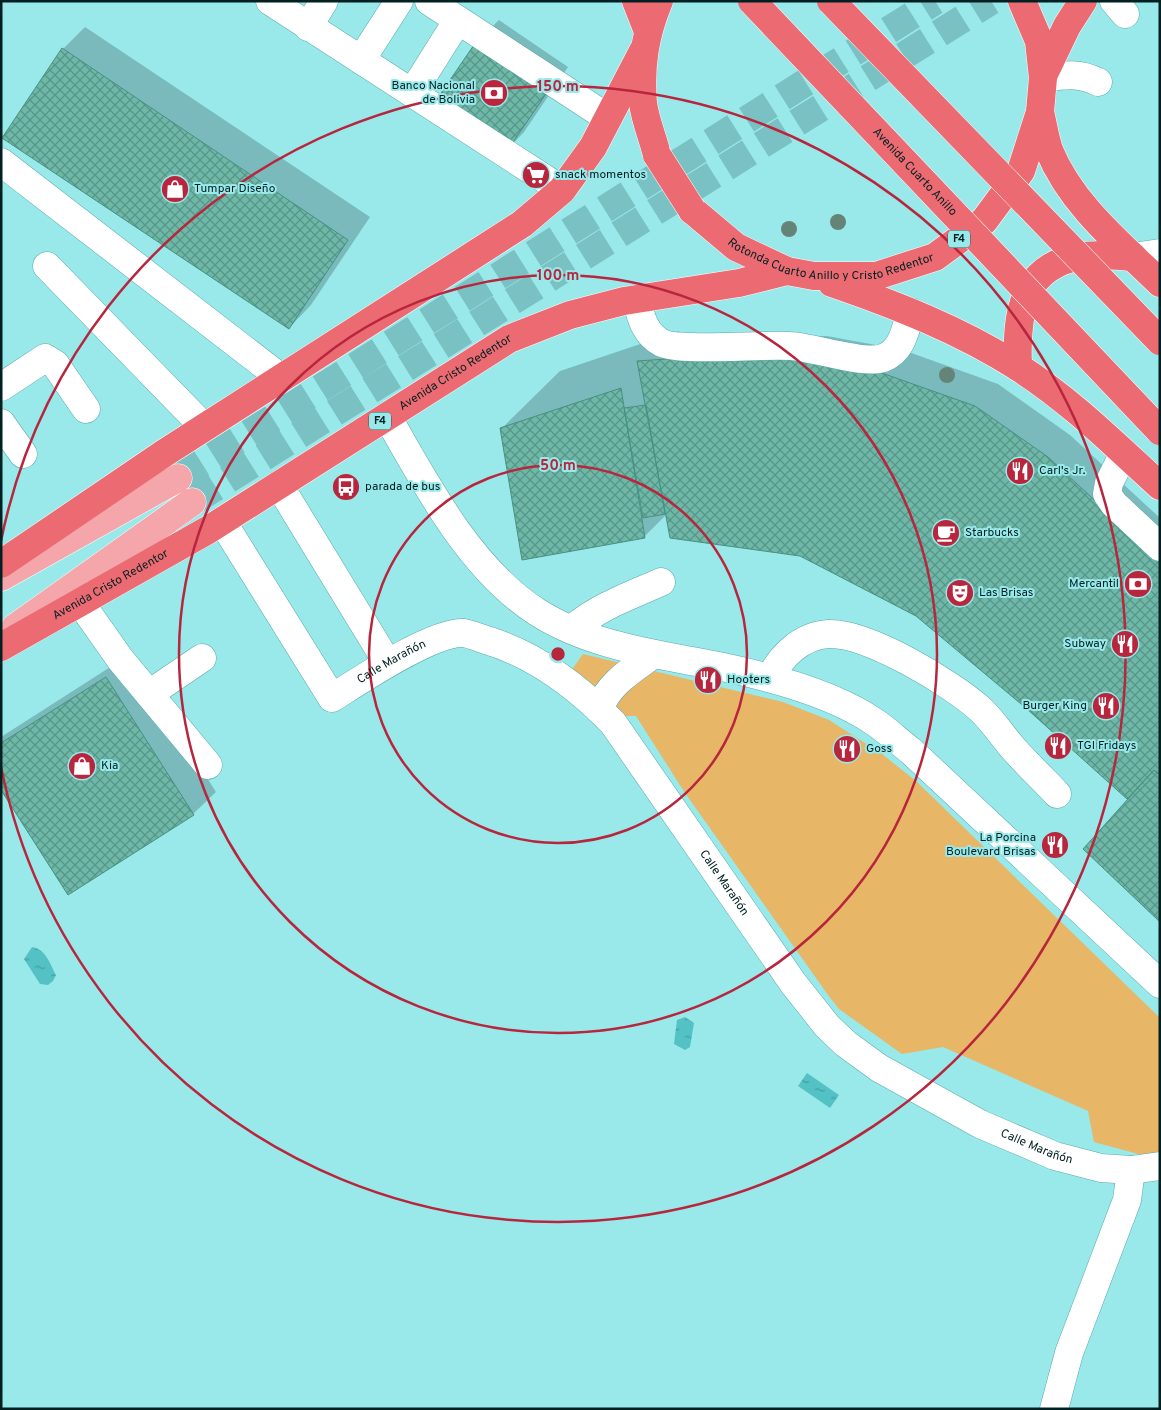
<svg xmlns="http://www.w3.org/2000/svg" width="1161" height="1410" font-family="Overpass,sans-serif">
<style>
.green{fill:#e7b666}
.water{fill:url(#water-ripples)}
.shadow{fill:#0003}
.building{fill:url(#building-cross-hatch);stroke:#469182}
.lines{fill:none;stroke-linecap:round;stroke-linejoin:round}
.major-tunnel{stroke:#7ac1c3;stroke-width:28;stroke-dasharray:28 14;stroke-linecap:butt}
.minor-casing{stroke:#5aaaad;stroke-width:29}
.major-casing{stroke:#fff;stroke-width:29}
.highway-casing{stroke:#fff;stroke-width:29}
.minor{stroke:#fff;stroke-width:28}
.major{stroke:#f4a6ab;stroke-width:28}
.highway{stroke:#ec6b73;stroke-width:28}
.highway-bridge-casing{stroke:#fff;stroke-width:29;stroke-linecap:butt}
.highway-bridge{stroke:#ec6b73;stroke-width:28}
.tree{fill:#668378}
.ring{fill:none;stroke:#b8263d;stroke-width:2.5}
.labels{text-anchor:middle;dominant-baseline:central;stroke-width:4;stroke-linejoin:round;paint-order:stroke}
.shield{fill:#99e9eb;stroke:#2e5c5e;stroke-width:1}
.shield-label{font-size:11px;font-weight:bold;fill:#002021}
.poi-label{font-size:12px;fill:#002021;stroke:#99e9eb;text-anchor:start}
.street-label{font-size:12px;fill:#002021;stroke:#99e9eb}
.centre{fill:#b8263d;stroke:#99e9eb;stroke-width:2.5}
.ring-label{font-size:15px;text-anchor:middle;font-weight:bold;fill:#b8263d;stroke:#99e9eb;stroke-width:4;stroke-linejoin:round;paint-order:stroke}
</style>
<defs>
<pattern id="water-ripples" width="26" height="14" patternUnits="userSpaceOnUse" patternTransform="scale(1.25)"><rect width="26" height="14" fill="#54c1c5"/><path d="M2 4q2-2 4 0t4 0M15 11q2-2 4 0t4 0" fill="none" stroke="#439ca0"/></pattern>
<pattern id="building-cross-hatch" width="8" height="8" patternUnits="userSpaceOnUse" patternTransform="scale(1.25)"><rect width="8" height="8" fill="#6eb8a8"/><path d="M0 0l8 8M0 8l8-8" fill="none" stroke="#589588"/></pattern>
</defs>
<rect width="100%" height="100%" fill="#99e9eb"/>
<path class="green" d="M 583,654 L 783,702 L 829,720 L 882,754 L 916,781 L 1160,1018 L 1160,1156 L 1138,1154 L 1094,1142 L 1088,1111 L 943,1047 L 902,1054 L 839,1009 L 828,995 L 685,793 L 636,716 L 625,716 L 571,671 Z"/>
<path class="water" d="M 32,947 C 46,949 50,964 56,975 L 53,981 L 48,985 L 40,984 L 24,959 Z
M 685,1017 L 694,1023 L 690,1047 L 685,1050 L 674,1044 L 677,1020 Z
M 807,1073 L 839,1095 L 830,1108 L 798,1086 Z"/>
<path class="shadow" d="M 499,20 L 568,67 L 524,132 L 507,150 L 481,37 Z
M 85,27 L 370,217 L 311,305 L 289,328 L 63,49 Z
M 679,331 L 680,337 L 827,336 L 903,350 L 998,384 L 1070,435 L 1160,518 L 1160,920 L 1129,799 L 1028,708 L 917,615 L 801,554 L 667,514 L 645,536 L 523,558 L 501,429 L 560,371 Z
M 129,655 L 216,792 L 193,814 L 1,787 L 1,737 Z"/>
<path class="building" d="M 480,36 L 552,85 L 507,151 L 435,102 Z
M 62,48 L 348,240 L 289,329 L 2,138 Z
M 682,358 L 804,358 L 879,372 L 975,406 L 1048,457 L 1160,561 L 1160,775 L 1154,770 L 1127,799 L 1027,709 L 916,616 L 800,556 L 670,538 L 637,361 Z
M 621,388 L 645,538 L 522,560 L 500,428 Z
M 646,405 L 665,514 L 643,518 L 624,408 Z
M 106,677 L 194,815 L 68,895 L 1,790 L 1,743 Z
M 1154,770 L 1160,775 L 1160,922 L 1083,849 Z"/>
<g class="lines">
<path class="major-tunnel" d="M 178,478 L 935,1
M 192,502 L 991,1"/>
<defs>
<g id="minor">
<path d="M 270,1 L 562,190"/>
<path d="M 429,1 L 608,118"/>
<path d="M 1114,1 L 1125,14"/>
<path d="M 308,27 L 324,1"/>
<path d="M 361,60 L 399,1"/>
<path d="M 1043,78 C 1063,75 1079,72 1098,82"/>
<path d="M 412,93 L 458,20"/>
<path d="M 1,162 L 281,378"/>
<path d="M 1133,257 L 1160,253"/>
<path d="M 47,266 L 204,427"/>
<path d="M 636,299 C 641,316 644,334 662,343 C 681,352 762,344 790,346 C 813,347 864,365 883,358 C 903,351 905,329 911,312"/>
<path d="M 1,387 L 45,358 L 55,364 L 86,409"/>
<path d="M 387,416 C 425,483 470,569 537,612 C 595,649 667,655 732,669 C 777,679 838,696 876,723 C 888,731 899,742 911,751 L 1160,984"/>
<path d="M 1,423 L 23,454"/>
<path d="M 1124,453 L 1109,483 L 1107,494 L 1114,504 L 1160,547"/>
<path d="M 279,485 L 387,662"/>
<path id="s1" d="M 222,521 L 332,698 C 359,681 433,631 464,633 C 470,634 477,637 483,639 C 532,653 577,686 613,723 L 793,983 L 827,1026 L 846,1044 L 879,1068 L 980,1124 L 1055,1156 L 1101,1168 L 1131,1170 L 1160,1166"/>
<path d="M 80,602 L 120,659 L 208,765"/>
<path d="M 572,629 C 598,607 631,595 661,582"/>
<path d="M 770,678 C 781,656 801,636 828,634 C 867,632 951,683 980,709 C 992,720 1001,734 1012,747 C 1026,763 1042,778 1057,794"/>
<path d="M 149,694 L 202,658"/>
<path d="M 599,709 C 609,683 632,670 654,654"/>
<path d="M 1054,1409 L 1069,1353 L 1127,1200 L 1131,1170"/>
</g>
<path id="major" d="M 1,577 L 178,478
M 15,628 L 192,502"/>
<g id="highway">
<path d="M 636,1 L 647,29"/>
<path d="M 1043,76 L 1067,26 L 1083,1"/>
<path d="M 1040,112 C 1043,124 1045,138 1049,150 C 1071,204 1119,243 1160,283"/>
<path d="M 657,155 C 653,138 645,120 643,103 C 640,65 645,35 659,1"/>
<path id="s2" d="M 692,210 L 736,247 L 787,271 L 814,276 L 876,276 L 935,257 L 984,221 L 1021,171 L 1040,112 L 1043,78 L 1039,41 L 1022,1"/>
<path d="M 832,283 C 896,305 960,330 1018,367 C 1070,400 1115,445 1160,486"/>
<path d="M 1018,367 C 1016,315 1021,265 1083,256 C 1100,254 1117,256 1133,257"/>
<path d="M 1,564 L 163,454 L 522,224 L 562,190 L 593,147 L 643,51"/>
<path id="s3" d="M 1,647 L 208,530 L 509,339 L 570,315 L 624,301 L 739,283 L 787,271"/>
</g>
</defs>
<use href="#minor" class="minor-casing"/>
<use href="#major" class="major-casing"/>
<use href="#highway" class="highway-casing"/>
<use href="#minor" class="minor"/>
<use href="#major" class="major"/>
<use href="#highway" class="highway"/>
<defs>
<g id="highway-bridge">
<path id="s4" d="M 752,1 L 1160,431"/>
<path d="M 831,1 L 1160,341"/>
<path d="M 657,155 L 692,210"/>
</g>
</defs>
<use href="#highway-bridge" class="highway-bridge-casing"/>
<use href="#highway-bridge" class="highway-bridge"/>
</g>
<g class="tree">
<circle cx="838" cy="222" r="8"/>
<circle cx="789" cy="229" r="8"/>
<circle cx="947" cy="375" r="8"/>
</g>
<g class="ring">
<circle cx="558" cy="654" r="189"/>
<circle cx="558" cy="654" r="379"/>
<path d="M1 541A568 568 0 1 1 1 767"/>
</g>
<defs>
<symbol id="bank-disc" viewBox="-11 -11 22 22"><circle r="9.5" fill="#b8263d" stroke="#99e9eb"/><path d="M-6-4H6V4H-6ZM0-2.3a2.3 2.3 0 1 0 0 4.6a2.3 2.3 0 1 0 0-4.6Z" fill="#fff"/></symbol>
<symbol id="supermarket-disc" viewBox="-11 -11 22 22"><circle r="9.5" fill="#b8263d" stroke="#99e9eb"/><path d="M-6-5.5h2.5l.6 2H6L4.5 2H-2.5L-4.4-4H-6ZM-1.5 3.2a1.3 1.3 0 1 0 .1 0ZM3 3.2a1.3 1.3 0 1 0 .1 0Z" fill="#fff"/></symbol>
<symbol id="shop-disc" viewBox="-11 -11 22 22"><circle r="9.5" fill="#b8263d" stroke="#99e9eb"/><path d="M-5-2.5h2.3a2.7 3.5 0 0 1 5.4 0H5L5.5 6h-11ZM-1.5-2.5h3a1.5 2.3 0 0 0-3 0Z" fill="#fff"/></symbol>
<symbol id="restaurant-disc" viewBox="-11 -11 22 22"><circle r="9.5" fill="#b8263d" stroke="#99e9eb"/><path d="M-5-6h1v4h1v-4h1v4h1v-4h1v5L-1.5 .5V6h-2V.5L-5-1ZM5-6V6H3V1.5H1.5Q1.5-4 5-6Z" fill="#fff"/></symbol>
<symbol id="bus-disc" viewBox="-11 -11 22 22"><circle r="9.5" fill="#b8263d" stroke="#99e9eb"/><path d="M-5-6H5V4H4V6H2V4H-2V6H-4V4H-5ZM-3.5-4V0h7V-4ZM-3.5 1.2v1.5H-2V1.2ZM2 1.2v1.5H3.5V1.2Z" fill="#fff"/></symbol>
<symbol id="cafe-disc" viewBox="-11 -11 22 22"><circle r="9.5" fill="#b8263d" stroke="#99e9eb"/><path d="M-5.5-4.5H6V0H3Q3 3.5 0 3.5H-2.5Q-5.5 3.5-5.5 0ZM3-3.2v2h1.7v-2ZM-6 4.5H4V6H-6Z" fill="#fff"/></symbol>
<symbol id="theatre-disc" viewBox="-11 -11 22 22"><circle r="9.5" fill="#b8263d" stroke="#99e9eb"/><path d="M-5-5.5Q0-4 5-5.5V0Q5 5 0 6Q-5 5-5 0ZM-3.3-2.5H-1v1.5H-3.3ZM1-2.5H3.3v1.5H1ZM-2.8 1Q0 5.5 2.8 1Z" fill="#fff"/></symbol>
</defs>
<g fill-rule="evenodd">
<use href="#bank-disc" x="478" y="77" width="32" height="32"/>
<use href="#supermarket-disc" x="520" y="159" width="32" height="32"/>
<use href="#shop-disc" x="159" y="173" width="32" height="32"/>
<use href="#restaurant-disc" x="1004" y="455" width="32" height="32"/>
<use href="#bus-disc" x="330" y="471" width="32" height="32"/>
<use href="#cafe-disc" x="930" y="517" width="32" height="32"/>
<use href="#bank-disc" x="1122" y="568" width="32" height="32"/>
<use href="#theatre-disc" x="944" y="577" width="32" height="32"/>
<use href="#restaurant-disc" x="1109" y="628" width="32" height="32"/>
<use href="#restaurant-disc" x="692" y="664" width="32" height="32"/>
<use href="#restaurant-disc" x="1090" y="690" width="32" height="32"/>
<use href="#restaurant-disc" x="1042" y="730" width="32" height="32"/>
<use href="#restaurant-disc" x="831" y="733" width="32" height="32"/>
<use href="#shop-disc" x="66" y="750" width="32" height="32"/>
<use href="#restaurant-disc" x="1039" y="829" width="32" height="32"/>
</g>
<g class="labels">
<g class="shield">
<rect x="948" y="230.5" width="22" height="17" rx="4"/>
<rect x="369" y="412.5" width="22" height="17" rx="4"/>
</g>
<g class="shield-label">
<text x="959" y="239">F4</text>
<text x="380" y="421">F4</text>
</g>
<g class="poi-label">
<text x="475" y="86" text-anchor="end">Banco Nacional<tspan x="475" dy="14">de Bolivia</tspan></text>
<text x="555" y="175">snack momentos</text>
<text x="194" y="189">Tumpar Diseño</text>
<text x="1039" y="471">Carl's Jr.</text>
<text x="365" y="487">parada de bus</text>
<text x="965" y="533">Starbucks</text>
<text x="1119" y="584" text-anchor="end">Mercantil</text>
<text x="979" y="593">Las Brisas</text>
<text x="1106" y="644" text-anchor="end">Subway</text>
<text x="727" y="680">Hooters</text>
<text x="1087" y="706" text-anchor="end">Burger King</text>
<text x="1077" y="746">TGI Fridays</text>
<text x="866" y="749">Goss</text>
<text x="101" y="766">Kia</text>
<text x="1036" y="838" text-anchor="end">La Porcina<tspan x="1036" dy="14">Boulevard Brisas</tspan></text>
</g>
<g class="street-label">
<text stroke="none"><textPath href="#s4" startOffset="236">Avenida Cuarto Anillo</textPath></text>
<text stroke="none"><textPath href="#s2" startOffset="156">Rotonda Cuarto Anillo y Cristo Redentor</textPath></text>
<text stroke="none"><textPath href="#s3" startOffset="531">Avenida Cristo Redentor</textPath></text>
<text stroke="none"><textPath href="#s3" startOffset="126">Avenida Cristo Redentor</textPath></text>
<text stroke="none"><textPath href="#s1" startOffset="278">Calle Marañón</textPath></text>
<text stroke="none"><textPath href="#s1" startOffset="728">Calle Marañón</textPath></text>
<text stroke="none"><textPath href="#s1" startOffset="1148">Calle Marañón</textPath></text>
</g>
</g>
<circle cx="558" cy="654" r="8" class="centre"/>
<g class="ring-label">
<text x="558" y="91">150 m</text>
<text x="558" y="280">100 m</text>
<text x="558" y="470">50 m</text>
</g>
<rect width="1161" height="1410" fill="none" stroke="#002021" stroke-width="5"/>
</svg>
